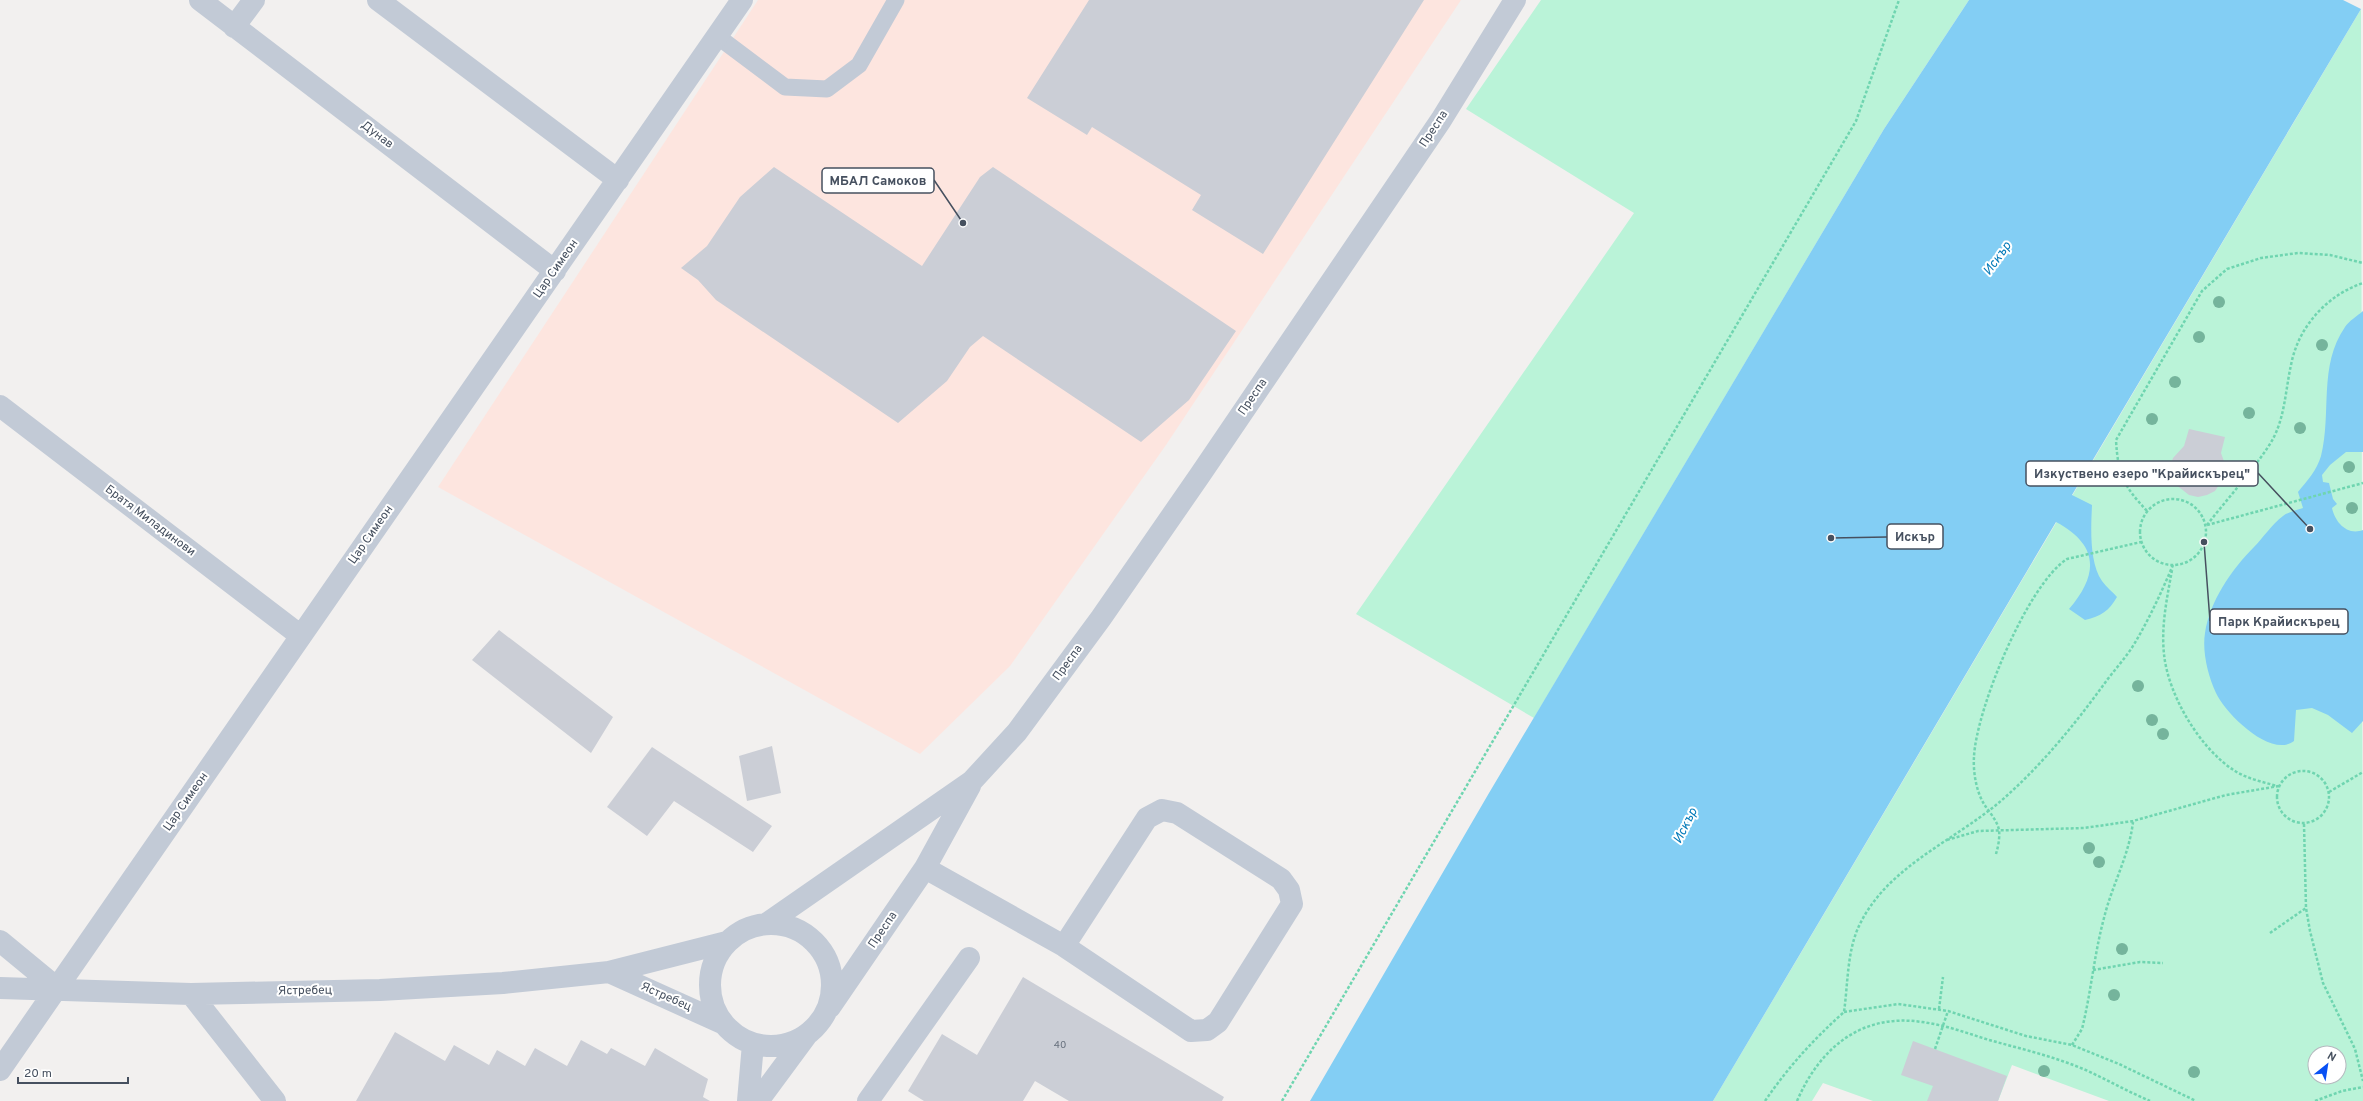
<svg xmlns="http://www.w3.org/2000/svg" width="2363" height="1101" font-family="Overpass,sans-serif">
<style>
.medical{fill:#fde5df}
.green{fill:#baf3d8;fill-rule:evenodd}
.water{fill:#83cef4}
.pier{fill:#f2f0ef}
.building{fill:#cbced6}
.lines{fill:none;stroke-linecap:round;stroke-linejoin:round}
.path{stroke:#6fd5b0;stroke-width:2.5;stroke-dasharray:3 2;stroke-linecap:butt}
.lane{stroke:#c2cad6;stroke-width:17}
.street{stroke:#c2cad6;stroke-width:22}
.tree{fill:#75b49c}
.labels{text-anchor:middle;dominant-baseline:central;stroke-width:4;stroke-linejoin:round;paint-order:stroke}
.number-label{font-size:10px;fill:#67707d}
.street-label{font-size:12px;fill:#46505f;stroke:#fff}
.water-label{font-size:13px;font-style:italic;fill:#0079b8;stroke:#fff}
.leader{fill:none;stroke:#46505f;stroke-width:1.5}
.callout-dot{fill:#46505f;stroke:#fff;stroke-width:1.5}
.callout{fill:#fff;stroke:#46505f;stroke-width:1.5}
.callout-label{font-size:13px;text-anchor:middle;font-weight:bold;fill:#46505f}
</style>
<rect width="100%" height="100%" fill="#f2f0ef"/>
<path class="medical" d="M 758,0 L 1461,0 L 1166,445 L 1010,666 L 920,754 L 438,487 Z"/>
<path class="green" d="M 1541,0 L 1969,0 L 1884,129 L 1534,718 L 1356,614 L 1634,213 L 1466,109 Z
M 2361,9 L 2363,1101 L 2109,1101 L 2012,1065 L 1998,1101 L 1873,1101 L 1823,1083 L 1812,1101 L 1713,1101 ZM 2315,1053 L 2339,1053 L 2339,1077 L 2315,1077 Z"/>
<path class="water" d="M 1969,0 L 2363,0 L 2361,9 L 2072,495 L 2092,505 C 2091,527 2089,562 2102,581 C 2106,587 2113,592 2117,597 C 2109,611 2101,616 2085,620 L 2069,609 C 2099,574 2099,545 2056,522 L 1713,1101 L 1310,1101 L 1489,793 L 1884,129 Z
M 2363,311 L 2363,452 L 2346,452 L 2330,465 L 2322,475 L 2323,482 L 2329,483 L 2333,499 L 2337,504 L 2332,508 C 2335,522 2347,536 2363,530 L 2363,721 L 2352,733 L 2328,715 L 2312,708 L 2296,710 L 2294,741 C 2271,759 2225,713 2216,693 C 2208,676 2202,652 2205,633 C 2210,601 2231,570 2254,547 C 2263,538 2272,524 2283,516 C 2288,512 2297,510 2303,508 L 2298,492 C 2307,481 2317,470 2321,456 C 2332,413 2318,366 2345,327 C 2349,321 2357,316 2363,311 Z"/>
<path class="pier" d="M 2343,0 L 2363,0 L 2363,9 L 2361,9 Z"/>
<path class="building" d="M 1089,0 L 1424,0 L 1263,254 L 1192,210 L 1201,195 L 1092,127 L 1087,135 L 1027,98 Z
M 774,167 L 922,266 L 980,177 L 993,167 L 1236,331 L 1189,400 L 1141,442 L 983,336 L 970,347 L 947,381 L 898,423 L 716,300 L 698,280 L 681,268 L 707,246 L 740,197 Z
M 2189,429 L 2225,437 L 2221,453 L 2226,467 L 2225,476 L 2215,491 L 2207,495 L 2198,497 L 2189,495 L 2175,484 L 2172,476 L 2170,467 L 2173,458 L 2184,446 Z
M 499,630 L 613,717 L 591,753 L 472,660 Z
M 772,746 L 781,793 L 747,801 L 739,756 Z
M 652,747 L 772,826 L 753,852 L 674,801 L 647,836 L 607,807 Z
M 1023,977 L 1224,1097 L 1222,1101 L 1069,1101 L 1035,1081 L 1023,1101 L 924,1101 L 908,1091 L 942,1034 L 977,1055 Z
M 395,1032 L 445,1061 L 454,1045 L 489,1065 L 497,1050 L 525,1066 L 535,1048 L 567,1066 L 581,1040 L 607,1054 L 611,1048 L 645,1066 L 655,1048 L 708,1079 L 703,1097 L 710,1101 L 356,1101 Z
M 1913,1041 L 2007,1076 L 1998,1101 L 1927,1101 L 1933,1086 L 1901,1075 Z"/>
<g class="lines">
<path class="path" d="M2140 532a33 33 0 1 1 66 0a33 33 0 1 1-66 0Z
M 2147,511 C 2124,486 2118,476 2116,440 L 2202,291 L 2227,269 L 2261,258 L 2298,253 L 2330,255 L 2363,263
M 2207,525 C 2227,499 2252,472 2270,444 C 2285,420 2285,392 2291,365 C 2298,327 2327,295 2363,283
M 2207,525 L 2363,483
M 2172,570 C 2167,598 2161,626 2164,654 C 2168,695 2200,749 2235,771 C 2248,779 2263,782 2277,786
M2277 797a26 26 0 1 1 52 0a26 26 0 1 1-52 0Z
M 2329,792 L 2363,772
M 2304,824 L 2306,908 L 2310,931 L 2323,983 L 2355,1049 L 2363,1081
M 1947,840 L 1978,831 L 2084,828 L 2133,821 L 2226,795 L 2279,786
M 1996,854 C 1998,847 2000,838 1999,830 C 1997,820 1989,812 1984,804 C 1976,791 1973,771 1974,757 C 1976,710 2027,585 2067,559 L 2141,542
M 2270,933 L 2306,908
M 2093,970 L 2140,962 L 2163,963
M 1939,1009 L 1943,977
M 1844,1012 L 1898,1004 L 1948,1011 L 2026,1036 L 2072,1045 L 2119,1064 L 2196,1101
M 2072,1045 L 2082,1029 C 2091,993 2094,955 2104,918 C 2112,885 2129,856 2133,822
M 1935,1049 L 1948,1011
M 1282,1101 L 1856,121 L 1899,0
M 1765,1101 C 1789,1066 1813,1040 1844,1012 C 1848,984 1847,949 1860,924 C 1888,866 1956,840 2002,800 C 2042,765 2076,723 2107,680 C 2117,667 2128,655 2136,641 C 2150,617 2162,591 2173,565
M 1797,1101 C 1820,1048 1861,1013 1922,1022 C 1945,1025 1967,1033 1989,1040 C 2022,1049 2056,1057 2088,1071 C 2109,1081 2129,1092 2150,1101
M 2315,1101 L 2342,1091 L 2363,1087"/>
<path class="lane" d="M 717,36 L 785,87 L 827,89 L 859,65 L 896,0"/>
<path class="street" d="M 200,0 L 555,271
M 378,0 L 618,180
M 234,27 L 254,0
M 0,406 L 301,636
M 925,868 L 1064,946 L 1191,1031 L 1207,1030 L 1218,1022 L 1292,904 L 1289,890 L 1281,879 L 1177,813 L 1162,810 L 1147,818 L 1064,946
M 766,924 L 972,781 L 1017,732 L 1101,618 L 1200,475 L 1441,120 L 1515,0
M710 985a61 61 0 1 1 122 0a61 61 0 1 1-122 0Z
M 0,941 L 57,988
M 609,972 L 722,1023
M 0,988 L 191,994 L 380,990 L 503,983 L 609,972 L 727,942
M 191,994 L 275,1101
M 830,1007 L 925,868 L 970,786
M 0,1070 L 742,0
M 748,1101 L 753,1044
M 758,1101 L 806,1036
M 868,1101 L 969,958"/>
</g>
<g class="tree">
<circle cx="2219" cy="302" r="6"/>
<circle cx="2199" cy="337" r="6"/>
<circle cx="2322" cy="345" r="6"/>
<circle cx="2175" cy="382" r="6"/>
<circle cx="2249" cy="413" r="6"/>
<circle cx="2152" cy="419" r="6"/>
<circle cx="2300" cy="428" r="6"/>
<circle cx="2349" cy="467" r="6"/>
<circle cx="2352" cy="508" r="6"/>
<circle cx="2138" cy="686" r="6"/>
<circle cx="2152" cy="720" r="6"/>
<circle cx="2163" cy="734" r="6"/>
<circle cx="2089" cy="848" r="6"/>
<circle cx="2099" cy="862" r="6"/>
<circle cx="2122" cy="949" r="6"/>
<circle cx="2114" cy="995" r="6"/>
<circle cx="2044" cy="1071" r="6"/>
<circle cx="2194" cy="1072" r="6"/>
</g>
<g class="labels">
<g class="number-label">
<text x="1060" y="1045">40</text>
</g>
<g class="street-label">
<text transform="translate(1434 129) rotate(-57)">Преспа</text>
<text transform="translate(377 135) rotate(37)">Дунав</text>
<text transform="translate(556 269) rotate(-55)">Цар Симеон</text>
<text transform="translate(1253 397) rotate(-56)">Преспа</text>
<text transform="translate(150 521) rotate(37)">Братя Миладинови</text>
<text transform="translate(371 535) rotate(-55)">Цар Симеон</text>
<text transform="translate(1068 663) rotate(-54)">Преспа</text>
<text transform="translate(186 802) rotate(-55)">Цар Симеон</text>
<text transform="translate(883 930) rotate(-56)">Преспа</text>
<text transform="translate(305 991) rotate(-1)">Ястребец</text>
<text transform="translate(666 997) rotate(24)">Ястребец</text>
</g>
<g class="water-label">
<text transform="translate(1998 259) rotate(-54)">Искър</text>
<text transform="translate(1686 826) rotate(-63)">Искър</text>
</g>
</g>
<path class="leader" d="M963 223L934 180M2310 529L2258 473M1831 538L1887 537M2204 542L2210 621"/>
<g class="callout-dot">
<circle cx="963" cy="223" r="4"/>
<circle cx="2310" cy="529" r="4"/>
<circle cx="1831" cy="538" r="4"/>
<circle cx="2204" cy="542" r="4"/>
</g>
<g class="callout">
<rect x="822" y="168" width="112" height="25" rx="4"/>
<rect x="2026" y="461" width="232" height="25" rx="4"/>
<rect x="1887" y="524" width="56" height="25" rx="4"/>
<rect x="2210" y="609" width="138" height="25" rx="4"/>
</g>
<g class="callout-label">
<text x="878" y="185">МБАЛ Самоков</text>
<text x="2142" y="478">Изкуствено езеро "Крайискърец"</text>
<text x="1915" y="541">Искър</text>
<text x="2279" y="626">Парк Крайискърец</text>
</g>
<g transform="translate(2327 1065) rotate(30)"><circle r="19" fill="#ffffff" stroke="#b5b9bf"/>
<path d="M0-3L7 15L0 10L-7 15Z" fill="#0850f4"/>
<text y="-6" font-size="11" font-weight="bold" text-anchor="middle" fill="#46505f">N</text>
</g>
<path d="M18 1077v6h110v-6" fill="none" stroke="#46505f" stroke-width="2"/>
<text x="24" y="1077" font-size="12" fill="#46505f" stroke="#ffffff" stroke-width="3" paint-order="stroke">20 m</text>
</svg>
